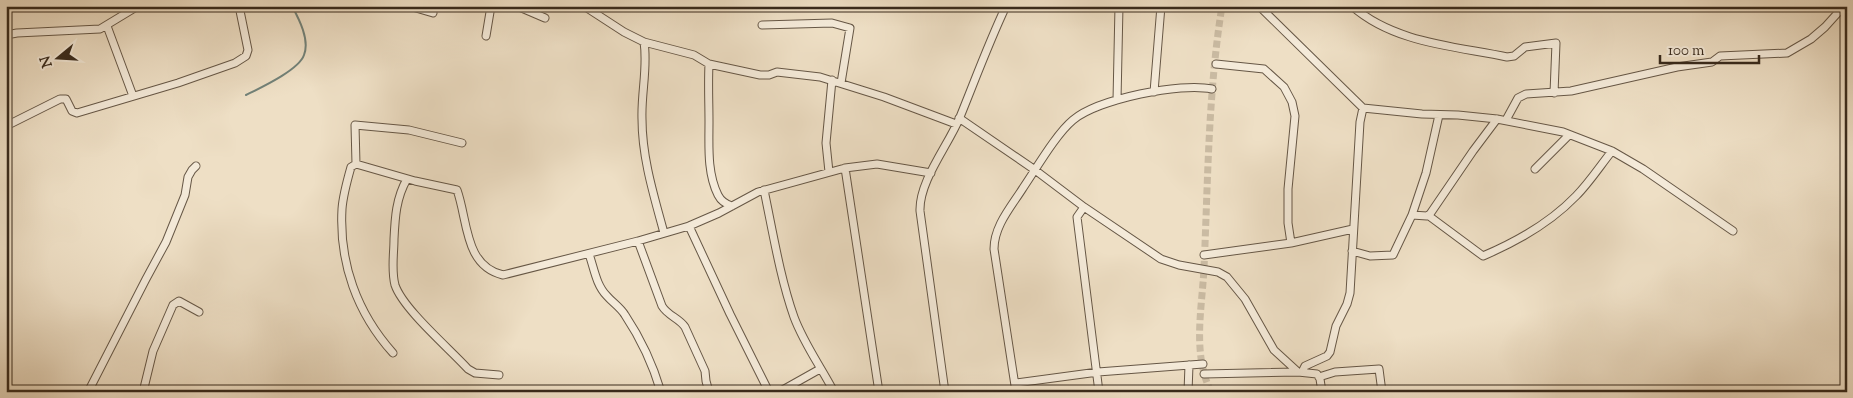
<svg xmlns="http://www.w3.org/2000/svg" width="1853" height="398" font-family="'Sorts Mill Goudy',serif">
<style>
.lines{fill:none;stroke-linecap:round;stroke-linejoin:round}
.stream{stroke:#728279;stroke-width:2}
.minor-tunnel{stroke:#cabba3;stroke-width:7;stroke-dasharray:7 3.5;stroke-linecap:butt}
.minor-casing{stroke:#665746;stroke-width:9}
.minor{stroke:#f4ead9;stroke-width:7}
</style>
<rect width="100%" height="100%" fill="#eedfc5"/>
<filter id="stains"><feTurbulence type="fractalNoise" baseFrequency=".004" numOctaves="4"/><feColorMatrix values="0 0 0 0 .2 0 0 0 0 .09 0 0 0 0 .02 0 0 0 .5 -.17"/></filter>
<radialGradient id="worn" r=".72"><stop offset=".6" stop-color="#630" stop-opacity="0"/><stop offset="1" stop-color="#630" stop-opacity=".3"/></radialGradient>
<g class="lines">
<path class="stream" d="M 246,95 C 260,88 299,70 304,55 C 310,40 299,19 292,6"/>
<path class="minor-tunnel" d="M 1211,392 C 1192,353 1202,309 1204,268 C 1208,181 1208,93 1222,6"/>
<defs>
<path id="minor" d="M 409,6 L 433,13
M 517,6 L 545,18
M 584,6 L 624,32 L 644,42 L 694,55 L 709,64 L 760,75 L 769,75 L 777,72 L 820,77 L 884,97 L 956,124
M 1259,6 L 1363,108 L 1422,114 L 1458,115 L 1497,119 L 1563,132 L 1612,151 L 1643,169 L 1733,231
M 1352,6 C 1394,43 1454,46 1507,57 L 1514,56 L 1525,47 L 1556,43 L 1554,93
M 762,25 L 832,23 L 850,28 L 841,83
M 107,26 L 133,96
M 6,35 L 17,33 L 100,29 L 138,6
M 486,36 L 491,6
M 644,42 C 648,67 641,93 642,119 C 642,158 654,196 664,233
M 709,64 C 708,84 709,103 709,122 C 709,146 707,173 718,195 C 721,201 725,204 732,206
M 1216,64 L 1264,69 L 1284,87 L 1292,102 L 1295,116 L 1288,189 L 1288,223 L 1291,243
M 1154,92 L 1161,6
M 1117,100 L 1119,6
M 959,118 L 1035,170 L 1084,207 L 1161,259 L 1179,265 L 1218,272 L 1227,277 L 1245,299 L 1274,350 L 1298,372
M 1506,120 L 1518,98 L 1526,94 L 1571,91 L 1677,67 L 1712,62 L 1720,56 L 1787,53 L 1811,39 L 1825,27 L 1844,6
M 6,126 L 60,99 L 66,99 L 72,111 L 77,113 L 178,83 L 235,63 L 246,56 L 248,50 L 239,6
M 356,164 L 415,181 L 457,190 C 468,220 464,266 503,275 L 638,241 L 689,226 L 719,213 L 758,192 L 845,168 L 877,164 L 931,173
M 356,164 L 351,167 C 347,181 343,195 342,209 C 339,263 357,313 393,353
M 356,164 L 355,125 L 409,130 L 462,143
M 845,168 L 879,392
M 1535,169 L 1569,135
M 829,172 L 826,143 L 832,80
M 407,179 C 396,198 395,218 394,239 C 394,254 391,270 395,285 C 403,309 450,349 468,369 L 475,373 L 499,375
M 764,190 C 773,233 780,277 794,317 C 804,344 821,367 834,392
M 1084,207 L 1077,217 L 1099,392
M 1412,215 L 1426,173 L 1439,115
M 1429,216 L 1483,256 C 1516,242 1551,222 1576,196 C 1589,183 1600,166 1612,151
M 689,226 L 730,314 L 769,392
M 638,241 L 662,306 C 668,316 679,318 685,327 L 705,371 L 706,381 L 709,392
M 1352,251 L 1370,256 L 1393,255 L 1412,215 L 1427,216 L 1430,214 L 1473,151 L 1497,119
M 589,254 C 594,268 596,285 607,296 C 613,303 620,307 625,315 C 641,339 653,365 661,392
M 1204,255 L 1291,243 L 1353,229
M 1302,372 L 1305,366 L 1327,356 L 1330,352 L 1336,326 L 1347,304 L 1350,293 L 1360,122 L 1363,108
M 1204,374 L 1298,372 L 1317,374 L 1320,379 L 1322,392
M 1319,377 L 1335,372 L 1379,369 L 1382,392
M 1016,383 L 1098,372 L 1203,364
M 88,392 L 146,279 L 166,242 L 185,195 L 188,177 L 192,170 L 196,166
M 143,392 L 153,351 L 173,305 L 179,301 L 199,312
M 779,392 L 820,369
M 945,392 L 920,211 C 919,181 948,146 960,117 C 975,80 989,42 1006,6
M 1016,392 L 994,249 C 994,226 1011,207 1023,188 C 1036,169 1056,134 1073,120 C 1098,99 1181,82 1212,89
M 1188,392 L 1189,365"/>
</defs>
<use href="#minor" class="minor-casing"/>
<use href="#minor" class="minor"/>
</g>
<rect width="1853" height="398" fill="none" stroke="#eedfc5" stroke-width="25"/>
<rect x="8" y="8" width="1838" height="383" fill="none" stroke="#382a1c" stroke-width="2.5"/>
<rect x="12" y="12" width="1828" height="373" fill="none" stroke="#382a1c"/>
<g transform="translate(58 58) rotate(252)" stroke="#f4ead9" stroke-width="4" paint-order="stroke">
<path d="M0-4L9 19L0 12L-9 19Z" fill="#382a1c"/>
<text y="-8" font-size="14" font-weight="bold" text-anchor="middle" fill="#382a1c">N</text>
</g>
<path d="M1660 55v8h99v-8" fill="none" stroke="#382a1c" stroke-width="2.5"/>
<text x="1668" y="55" font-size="15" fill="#382a1c" stroke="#f4ead9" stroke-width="4" paint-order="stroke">100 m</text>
<rect width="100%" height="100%" filter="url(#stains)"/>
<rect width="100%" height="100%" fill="url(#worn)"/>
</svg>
